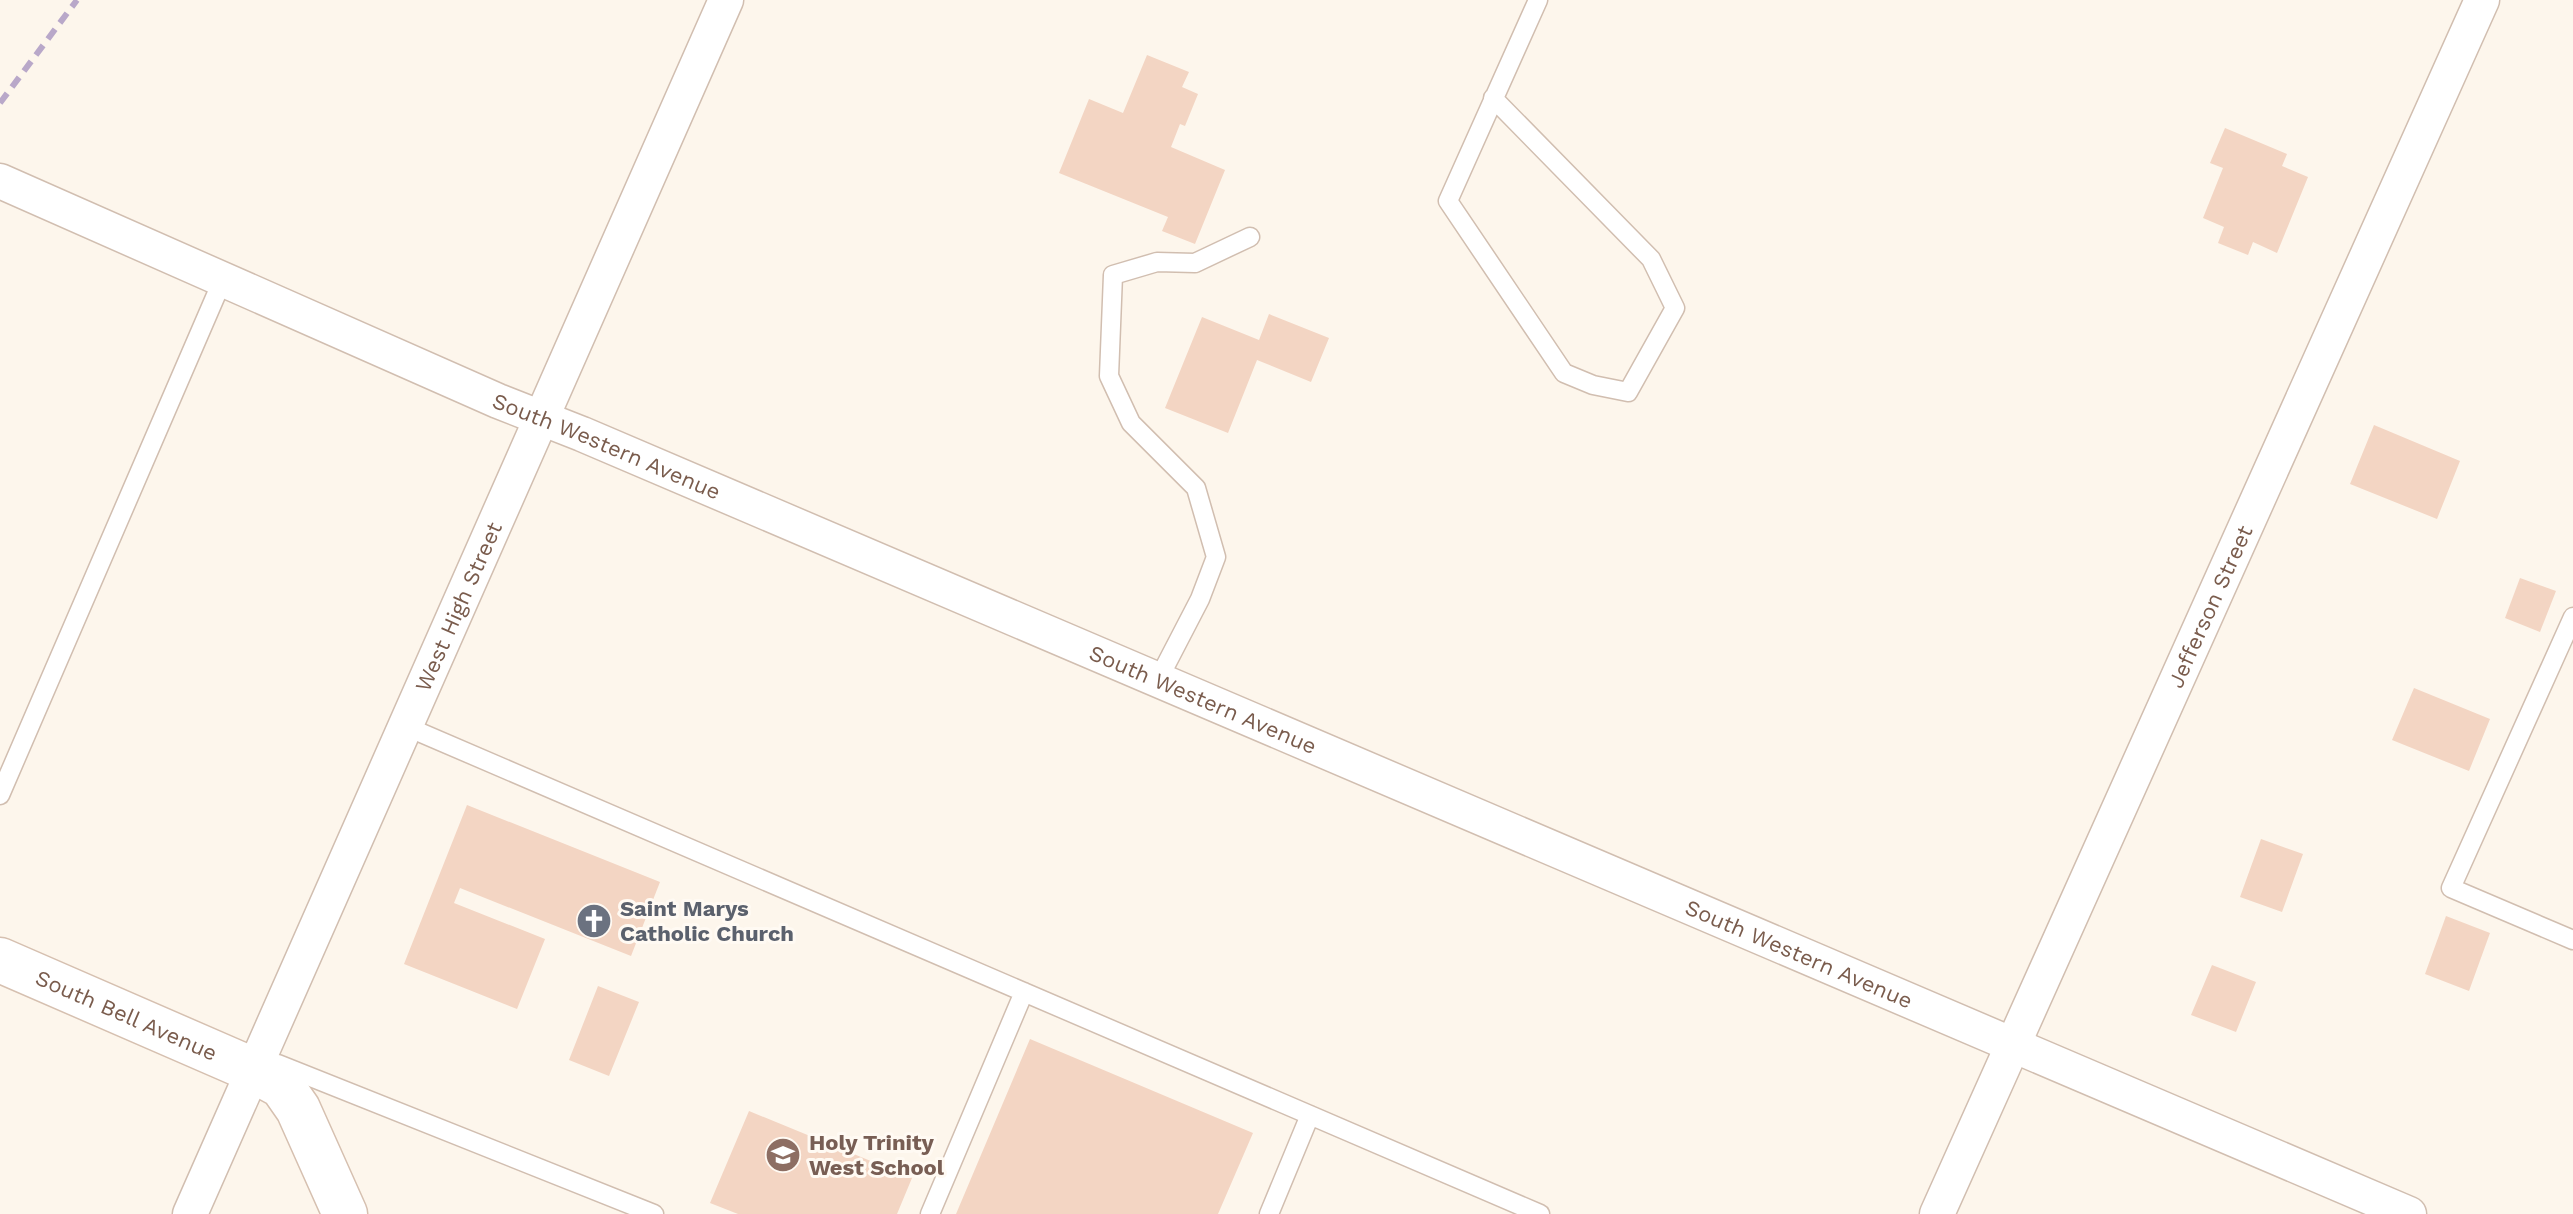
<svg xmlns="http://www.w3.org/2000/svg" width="2573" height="1214" font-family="'Work Sans',sans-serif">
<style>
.building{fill:#f3d5c3}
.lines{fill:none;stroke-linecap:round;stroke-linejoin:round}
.lane-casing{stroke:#d1beb0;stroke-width:21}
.street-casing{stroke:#d1beb0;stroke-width:37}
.secondary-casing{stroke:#d6c0b0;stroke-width:47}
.lane{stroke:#fff;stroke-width:18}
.street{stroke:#fff;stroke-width:34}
.secondary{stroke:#fff;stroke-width:44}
.rail{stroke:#b9a8c9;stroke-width:6;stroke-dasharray:12 8;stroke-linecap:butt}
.labels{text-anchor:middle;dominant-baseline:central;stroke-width:6;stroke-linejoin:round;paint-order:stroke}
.street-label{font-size:22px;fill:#7a5c4d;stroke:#fffaf3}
.worship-label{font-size:22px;font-weight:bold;fill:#5b616d;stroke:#fffaf3;text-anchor:start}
.education-label{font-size:22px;font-weight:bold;fill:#785e54;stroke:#fffaf3;text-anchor:start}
</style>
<rect width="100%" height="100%" fill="#fdf6ec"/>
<path class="building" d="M 1147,55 L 1189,72 L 1182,87 L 1198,94 L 1185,126 L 1180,124 L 1171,147 L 1225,170 L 1195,244 L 1162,231 L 1168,217 L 1059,173 L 1089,99 L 1123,113 Z
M 2225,128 L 2287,154 L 2282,166 L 2308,177 L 2277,253 L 2253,242 L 2248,255 L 2218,243 L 2224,227 L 2203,218 L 2223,168 L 2210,163 Z
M 1269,314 L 1329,338 L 1311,382 L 1257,360 L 1228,433 L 1165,408 L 1202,317 L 1259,340 Z
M 2374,425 L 2460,461 L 2437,519 L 2350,484 Z
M 2520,578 L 2556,591 L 2540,632 L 2505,618 Z
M 2414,688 L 2490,719 L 2469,771 L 2392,740 Z
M 467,805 L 660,882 L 631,956 L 460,888 L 454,903 L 545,939 L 517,1009 L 404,964 Z
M 2261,839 L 2303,854 L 2282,912 L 2240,897 Z
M 2446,916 L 2490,933 L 2469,991 L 2425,974 Z
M 2212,965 L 2256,982 L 2236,1032 L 2191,1015 Z
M 598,986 L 639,1002 L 609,1076 L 569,1060 Z
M 1030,1039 L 1253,1133 L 1218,1214 L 956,1214 Z
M 749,1111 L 912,1178 L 897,1214 L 738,1214 L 710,1203 Z"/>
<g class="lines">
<defs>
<path id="lane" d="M 1493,98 L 1651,259 L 1675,308 L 1628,392 L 1593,385 L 1564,373 L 1448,201 L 1538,0
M 2573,617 L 2451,888 L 2573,940
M 1158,680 L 1200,599 L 1216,557 L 1196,488 L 1131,423 L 1109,376 L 1113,275 L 1157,262 L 1195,263 L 1250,237
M 405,726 L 1540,1214
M 0,795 L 223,279
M 278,1064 L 654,1214
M 930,1214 L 1024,992
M 1269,1214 L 1310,1115"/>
<g id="street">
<path id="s1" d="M 0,181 L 498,401 L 582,434 L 2409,1214"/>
<path id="s2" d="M 190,1214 L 726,0"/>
<path id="s3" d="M 1937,1214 L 2482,0"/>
</g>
<g id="secondary">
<path id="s4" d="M 0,960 L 253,1070 L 282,1086 L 298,1109 L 345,1214"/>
</g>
</defs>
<use href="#lane" class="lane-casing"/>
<use href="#street" class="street-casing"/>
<use href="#secondary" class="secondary-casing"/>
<use href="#lane" class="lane"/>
<use href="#street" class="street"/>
<use href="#secondary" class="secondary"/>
<path class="rail" d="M 0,103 L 77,0"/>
</g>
<defs>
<symbol id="church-disc" viewBox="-11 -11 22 22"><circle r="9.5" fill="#6b7280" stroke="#fffaf3"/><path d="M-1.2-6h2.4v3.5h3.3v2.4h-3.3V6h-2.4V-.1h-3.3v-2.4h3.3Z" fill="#fff"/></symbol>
<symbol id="school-disc" viewBox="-11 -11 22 22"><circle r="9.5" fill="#8d6e63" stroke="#fffaf3"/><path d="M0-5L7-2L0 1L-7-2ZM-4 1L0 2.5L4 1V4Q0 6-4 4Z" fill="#fff"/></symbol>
</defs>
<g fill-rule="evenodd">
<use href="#church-disc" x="574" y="901" width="40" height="40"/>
<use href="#school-disc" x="763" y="1135" width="40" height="40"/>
</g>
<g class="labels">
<g class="street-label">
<text stroke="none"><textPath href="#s1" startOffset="662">South Western Avenue</textPath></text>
<text stroke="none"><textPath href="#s2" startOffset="664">West High Street</textPath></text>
<text stroke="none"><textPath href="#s3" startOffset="666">Jefferson Street</textPath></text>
<text stroke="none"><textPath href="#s1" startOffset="1310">South Western Avenue</textPath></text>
<text stroke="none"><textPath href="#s1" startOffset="1958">South Western Avenue</textPath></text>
<text stroke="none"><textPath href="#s4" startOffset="138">South Bell Avenue</textPath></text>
</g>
<g class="worship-label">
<text x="620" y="908">Saint Marys<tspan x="620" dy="25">Catholic Church</tspan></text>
</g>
<g class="education-label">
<text x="809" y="1142">Holy Trinity<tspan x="809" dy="25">West School</tspan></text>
</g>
</g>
</svg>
